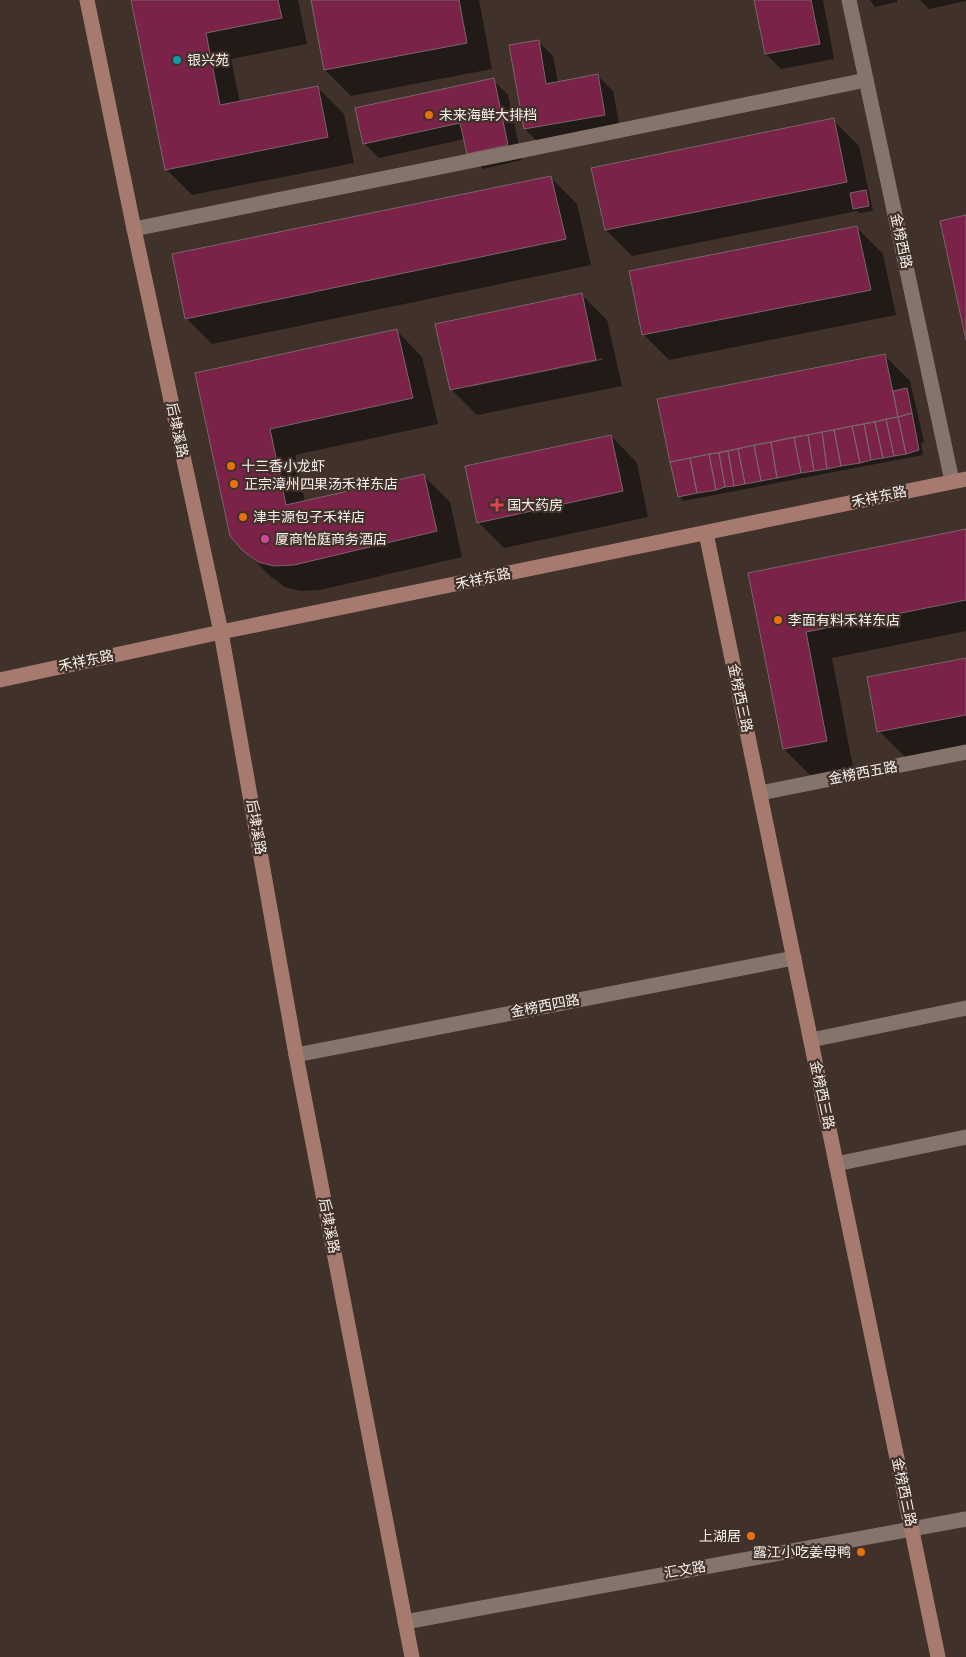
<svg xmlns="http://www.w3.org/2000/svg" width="966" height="1657" font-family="'Fira Sans','Noto Sans SC',sans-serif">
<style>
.shadow{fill:#0007;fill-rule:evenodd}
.building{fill:#7a2247;stroke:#78666b}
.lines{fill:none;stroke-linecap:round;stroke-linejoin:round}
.lane{stroke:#85746c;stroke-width:15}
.street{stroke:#85746c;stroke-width:15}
.secondary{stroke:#a67a6e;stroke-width:15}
.culture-dot{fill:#0f9aa8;stroke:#40312a;stroke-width:2}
.food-dot{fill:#e8710a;stroke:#40312a;stroke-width:2}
.health-dot{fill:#e0444e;stroke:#40312a;stroke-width:2}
.hotel-dot{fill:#d1479c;stroke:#40312a;stroke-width:2}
.labels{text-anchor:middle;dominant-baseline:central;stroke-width:4.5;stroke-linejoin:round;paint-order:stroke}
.poi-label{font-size:14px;fill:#faf0ec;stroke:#40312a;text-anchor:start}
.street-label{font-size:14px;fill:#faf0ec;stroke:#40312a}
</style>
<rect width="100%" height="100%" fill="#40312a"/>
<path class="shadow" d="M 132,0 L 298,0 L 307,44 L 231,59 L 240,103 L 318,88 L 344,114 L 354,163 L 192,195 L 166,169 Z
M 312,0 L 479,0 L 492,69 L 351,96 L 325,70 Z
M 755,0 L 823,0 L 834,59 L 781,69 L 766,54 Z
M 870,0 L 897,0 L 897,2 L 875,7 Z
M 920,0 L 966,0 L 966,1 L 929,9 Z
M 538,41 L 553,56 L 558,83 L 598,76 L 613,91 L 620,129 L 540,144 L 525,129 L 510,46 Z
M 493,80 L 508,95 L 522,160 L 483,169 L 468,154 L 465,139 L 379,158 L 364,143 Z
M 833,120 L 859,146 L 873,211 L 859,213 L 857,211 L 632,256 L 606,230 Z
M 551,178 L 577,204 L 591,265 L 212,344 L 186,318 Z
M 857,228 L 883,254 L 896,315 L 669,360 L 643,334 Z
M 581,294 L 607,320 L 622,386 L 477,415 L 451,389 ZM 602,358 L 603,360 L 469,387 L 469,385 Z
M 396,330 L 422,357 L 438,424 L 295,455 L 305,502 L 424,476 L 450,502 L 462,557 L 320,590 L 301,591 L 285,587 L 270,576 L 243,549 L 197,374 Z
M 884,355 L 910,381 L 924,442 L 921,443 L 923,455 L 683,501 L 679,496 L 671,461 Z
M 611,436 L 637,463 L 648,517 L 504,548 L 478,522 Z
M 966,531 L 966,631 L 832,658 L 853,767 L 810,775 L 784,749 L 749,574 Z
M 966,659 L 966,746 L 905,757 L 879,731 Z"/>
<path class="building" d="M 131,0 L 278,0 L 282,18 L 206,33 L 220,105 L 318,86 L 328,137 L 165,170 Z
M 311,0 L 459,0 L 467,43 L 324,70 Z
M 754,0 L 811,0 L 820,44 L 765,54 Z
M 539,40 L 546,84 L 598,74 L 605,115 L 524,129 L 509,45 Z
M 494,78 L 508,145 L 467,154 L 460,123 L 363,144 L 355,108 Z
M 834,118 L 847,182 L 605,230 L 591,168 Z
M 551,176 L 566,239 L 185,319 L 172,254 Z
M 866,190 L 869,206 L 853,209 L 850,193 Z
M 966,215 L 966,340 L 940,221 Z
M 857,226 L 871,290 L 642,335 L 629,271 Z
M 582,293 L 596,360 L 450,390 L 435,324 Z
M 397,329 L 413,398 L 270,429 L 286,505 L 424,474 L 437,531 L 294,565 L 274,566 L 258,562 L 242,550 L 230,536 L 195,373 Z
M 885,354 L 898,417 L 670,462 L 657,399 Z
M 907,388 L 912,413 L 898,417 L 893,391 Z
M 912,413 L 919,450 L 906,454 L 898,417 Z
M 898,417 L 906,454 L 894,456 L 886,419 Z
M 886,419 L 894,456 L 883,458 L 875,422 Z
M 875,422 L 883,458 L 871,460 L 864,424 Z
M 864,424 L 871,460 L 860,463 L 852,426 Z
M 852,426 L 860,463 L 841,466 L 834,430 Z
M 834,430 L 841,466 L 827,469 L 822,432 Z
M 822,432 L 827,469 L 814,471 L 808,435 Z
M 611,435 L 623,491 L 477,523 L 465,466 Z
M 808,435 L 814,471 L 801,473 L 794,437 Z
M 794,437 L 801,473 L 777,478 L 771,442 Z
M 771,442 L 777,478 L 761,481 L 754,445 Z
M 754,445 L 761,481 L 745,484 L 738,449 Z
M 738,449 L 745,484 L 734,486 L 728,451 Z
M 728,451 L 734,486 L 725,487 L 719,453 Z
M 719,453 L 725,487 L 716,490 L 709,454 Z
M 709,454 L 716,490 L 697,493 L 690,458 Z
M 690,458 L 697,493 L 678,497 L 670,462 Z
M 966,529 L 966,600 L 806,632 L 827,741 L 783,749 L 748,573 Z
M 966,658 L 966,715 L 877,732 L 867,677 Z"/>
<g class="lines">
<path class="lane" d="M 534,148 L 866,80
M 811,1040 L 966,1008"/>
<path class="street" d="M 849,0 L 952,481
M 134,229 L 534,148
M 760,793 L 966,752
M 296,1055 L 794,958
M 836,1164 L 966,1137
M 405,1622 L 966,1519"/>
<path class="secondary" d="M 87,0 L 134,229 L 221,632 L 296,1055 L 412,1657
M 706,533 L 938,1657
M 0,680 L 221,632 L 966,479"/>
</g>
<circle class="culture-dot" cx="177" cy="60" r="5"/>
<g class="food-dot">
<circle cx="429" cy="115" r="5"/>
<circle cx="231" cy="466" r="5"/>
<circle cx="234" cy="484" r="5"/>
<circle cx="243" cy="517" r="5"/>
<circle cx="778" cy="620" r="5"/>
<circle cx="751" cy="1536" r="5"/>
<circle cx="861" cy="1552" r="5"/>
</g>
<path class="health-dot" d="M494.5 497.5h5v5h5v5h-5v5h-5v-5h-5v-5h5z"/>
<circle class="hotel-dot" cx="265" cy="539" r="5"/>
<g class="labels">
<g class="poi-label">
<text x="187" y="60">银兴苑</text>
<text x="439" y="115">未来海鲜大排档</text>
<text x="241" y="466">十三香小龙虾</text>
<text x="244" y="484">正宗漳州四果汤禾祥东店</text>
<text x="507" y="505">国大药房</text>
<text x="253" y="517">津丰源包子禾祥店</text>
<text x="275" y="539">厦商怡庭商务酒店</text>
<text x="788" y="620">李面有料禾祥东店</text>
<text x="741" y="1536" text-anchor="end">上湖居</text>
<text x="851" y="1552" text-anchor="end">露江小吃姜母鸭</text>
</g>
<g class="street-label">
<text transform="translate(901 241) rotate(78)">金榜西路</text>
<text transform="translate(177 430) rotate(78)">后埭溪路</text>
<text transform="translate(879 497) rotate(-12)">禾祥东路</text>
<text transform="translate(483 579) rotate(-12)">禾祥东路</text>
<text transform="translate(86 661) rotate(-12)">禾祥东路</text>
<text transform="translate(740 698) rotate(78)">金榜西三路</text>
<text transform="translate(863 773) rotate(-11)">金榜西五路</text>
<text transform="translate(256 827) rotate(80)">后埭溪路</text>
<text transform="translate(545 1006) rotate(-11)">金榜西四路</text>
<text transform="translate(822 1095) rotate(78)">金榜西三路</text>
<text transform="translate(329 1226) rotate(79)">后埭溪路</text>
<text transform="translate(904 1492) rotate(78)">金榜西三路</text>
<text transform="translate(685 1570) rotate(-10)">汇文路</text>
</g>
</g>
</svg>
